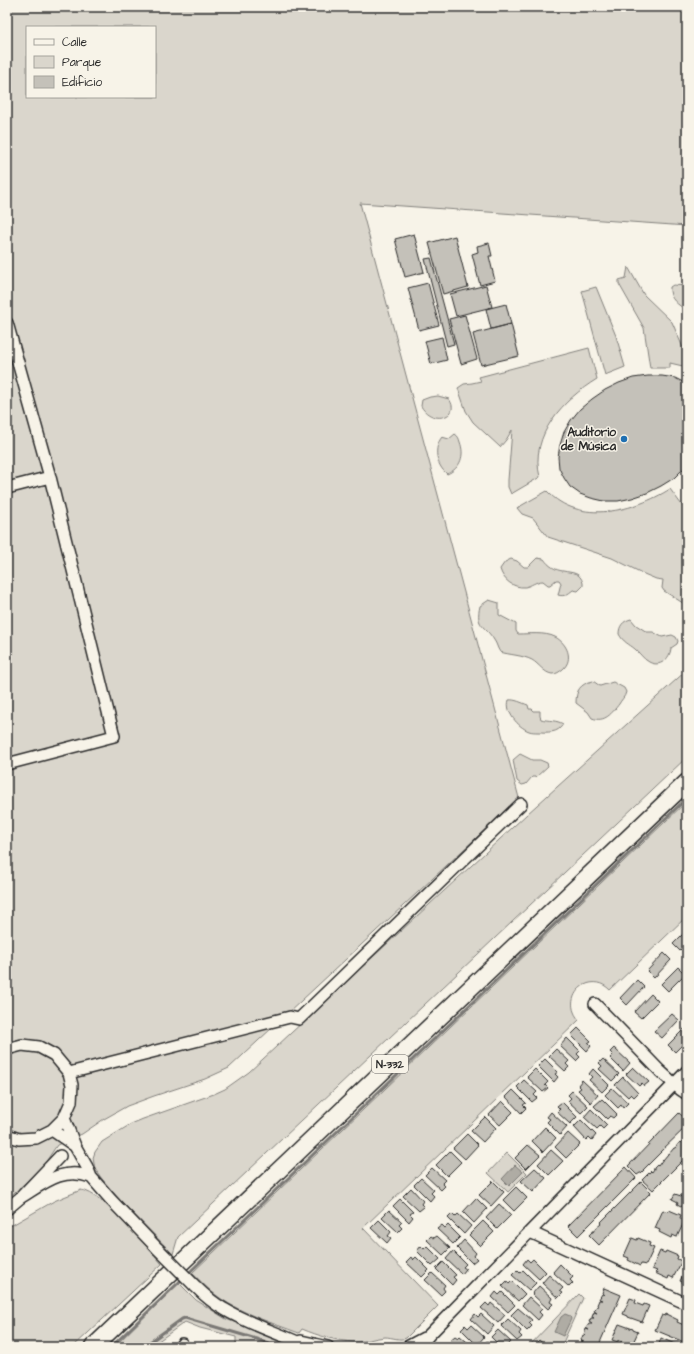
<svg xmlns="http://www.w3.org/2000/svg" width="694" height="1354" font-family="'Architects Daughter',sans-serif">
<style>
.green{fill:#dad6cc;stroke:#82807c;fill-rule:evenodd}
.water{fill:#afaca4;stroke:#7a7874}
.lines{fill:none;stroke-linecap:round;stroke-linejoin:round}
.stream{stroke:#7a7874;stroke-width:3}
.building{fill:#c4c1b9;stroke:#2b2b2b}
.minor-casing{stroke:#2b2b2b;stroke-width:14}
.highway-casing{stroke:#2b2b2b;stroke-width:19}
.minor{stroke:#f7f3e8;stroke-width:11}
.highway{stroke:#f7f3e8;stroke-width:16}
.minor-bridge-casing{stroke:#2b2b2b;stroke-width:14;stroke-linecap:butt}
.minor-bridge{stroke:#f7f3e8;stroke-width:11}
.poi-dot{fill:#1f6fb2;stroke:#f7f3e8;stroke-width:1.5}
.labels{text-anchor:middle;dominant-baseline:central;stroke-width:3;stroke-linejoin:round;paint-order:stroke}
.shield{fill:#f7f3e8;stroke:#686764;stroke-width:1}
.shield-label{font-size:11px;font-weight:bold;fill:#2b2b2b}
.poi-label{font-size:12px;font-weight:bold;fill:#2b2b2b;stroke:#f7f3e8;text-anchor:end}
</style>
<rect width="100%" height="100%" fill="#f7f3e8"/>
<filter id="ink" filterUnits="userSpaceOnUse"><feTurbulence type="fractalNoise" baseFrequency=".025" numOctaves="2"/><feDisplacementMap in="SourceGraphic" scale="8" xChannelSelector="R" yChannelSelector="G"/><feConvolveMatrix kernelMatrix="1 2 1 2 8 2 1 2 1" color-interpolation-filters="sRGB"/></filter>
<g filter="url(#ink)">
<path class="green" d="M 7,7 L 687,7 L 687,226 L 360,203 L 519,798 L 229,1068 L 205,1079 L 154,1096 L 127,1106 L 104,1119 L 82,1134 L 57,1145 L 45,1163 L 24,1184 L 7,1199 ZM 27,27 L 155,27 L 155,97 L 27,97 Z
M 628,267 L 644,295 L 672,322 L 687,357 L 687,367 L 670,363 L 670,368 L 650,368 L 644,328 L 619,284 L 619,280 L 626,278 Z
M 673,285 L 687,286 L 687,311 C 678,304 669,300 670,287 Z
M 596,287 L 616,336 L 625,367 L 605,375 L 582,291 Z
M 589,348 L 597,379 C 564,399 529,435 540,477 L 511,494 L 508,487 L 508,480 L 512,430 L 506,440 L 500,447 L 473,422 L 466,411 L 458,388 L 464,384 L 472,383 L 481,381 L 479,377 Z
M 438,396 L 449,399 C 462,417 432,426 421,406 L 422,400 L 430,397 Z
M 455,434 C 458,436 459,438 460,442 C 465,455 461,468 447,474 C 436,465 433,448 442,437 L 449,439 Z
M 670,489 L 687,512 L 687,605 L 686,605 L 664,591 L 662,588 L 663,580 L 656,579 L 644,574 L 612,558 L 548,537 L 533,518 L 522,514 L 517,508 L 547,491 C 579,526 635,511 670,489 Z
M 537,558 L 544,559 C 549,566 555,570 563,571 C 573,573 580,572 583,583 L 583,586 L 578,591 L 573,590 C 568,594 564,597 558,595 L 561,583 L 559,580 L 556,580 L 550,585 L 548,585 L 543,581 C 536,581 531,586 525,587 C 513,588 503,580 500,569 L 505,562 L 511,559 L 517,561 L 524,567 L 528,567 Z
M 489,600 L 499,603 L 499,615 L 516,624 L 516,631 L 518,634 C 529,634 545,632 555,637 C 567,643 574,659 563,669 C 559,672 557,674 552,674 C 544,673 539,664 532,660 C 522,655 510,655 500,652 C 497,648 497,644 494,640 C 485,625 475,627 480,606 Z
M 631,619 L 636,625 L 647,632 L 653,632 L 662,637 L 672,635 L 676,637 L 678,641 L 677,644 L 671,648 C 670,659 660,668 649,662 C 643,659 640,653 635,649 C 629,644 623,642 619,634 C 619,626 623,621 631,619 Z
M 687,670 L 687,757 L 178,1237 L 173,1254 L 120,1200 L 102,1179 L 95,1169 L 93,1158 L 95,1152 L 102,1142 L 131,1124 L 143,1119 L 214,1094 L 225,1089 L 249,1072 L 527,814 Z
M 593,681 L 600,686 L 613,682 L 624,688 L 626,692 C 625,697 621,700 619,704 C 612,713 605,723 592,718 L 588,712 L 576,703 C 576,690 580,684 593,681 Z
M 509,700 C 515,699 522,703 528,705 L 529,709 L 532,709 L 534,711 L 540,711 L 540,716 L 541,719 C 548,721 557,720 563,724 C 558,734 547,732 538,732 C 535,732 532,732 529,731 C 518,727 505,712 509,700 Z
M 520,754 L 532,760 L 540,760 L 547,763 L 548,766 L 536,777 L 532,777 L 526,784 L 522,785 L 517,781 L 513,760 Z
M 687,801 L 687,916 L 610,990 C 590,969 559,997 579,1020 L 363,1228 L 438,1306 L 406,1338 C 400,1341 392,1337 385,1337 C 374,1338 365,1342 354,1342 C 336,1341 319,1336 302,1329 L 299,1333 C 272,1323 243,1314 220,1298 C 209,1291 201,1281 192,1273 Z
M 507,1153 L 527,1173 L 508,1192 L 488,1173 Z
M 81,1190 C 104,1193 146,1246 162,1264 L 73,1347 L 7,1347 L 7,1228 L 54,1201 Z
M 179,1283 L 196,1300 L 226,1319 L 293,1345 L 292,1347 L 236,1347 L 236,1337 L 200,1328 L 185,1322 L 150,1347 L 114,1347 Z
M 579,1294 L 583,1298 L 561,1347 L 528,1347 Z"/>
<path class="water" d="M 515,1165 L 523,1172 L 509,1186 L 502,1179 Z
M 565,1314 L 570,1316 L 571,1319 L 563,1336 L 554,1332 L 561,1317 Z"/>
<g class="lines">
<path class="stream" d="M 111,1347 L 687,798
M 143,1347 L 182,1319 L 185,1318 L 263,1341 L 278,1347"/>
</g>
<path class="building" d="M 414,234 L 424,272 L 405,277 L 395,239 Z
M 455,236 L 468,287 L 443,294 L 429,243 Z
M 489,243 L 492,256 L 489,256 L 495,281 L 480,285 L 472,254 L 478,252 L 477,246 Z
M 431,258 L 454,344 L 447,346 L 425,259 Z
M 428,283 L 439,325 L 419,330 L 408,288 Z
M 486,285 L 492,307 L 456,316 L 450,294 Z
M 506,304 L 511,324 L 491,329 L 486,309 Z
M 465,315 L 477,359 L 461,364 L 449,319 Z
M 511,324 L 519,356 L 481,365 L 473,334 Z
M 442,337 L 447,360 L 431,364 L 425,341 Z
M 648,376 L 662,376 L 675,378 L 687,384 L 687,465 L 674,478 L 661,486 L 647,493 L 632,498 L 618,501 L 604,501 L 591,498 L 580,494 L 570,487 L 564,478 L 559,468 L 558,457 L 560,445 L 564,432 L 571,420 L 580,409 L 592,399 L 605,390 L 619,383 L 633,378 Z
M 687,930 L 687,944 L 680,951 L 673,944 Z
M 664,953 L 671,960 L 654,978 L 647,971 Z
M 678,967 L 685,974 L 668,991 L 661,984 Z
M 637,980 L 644,987 L 627,1005 L 620,998 Z
M 651,994 L 658,1001 L 641,1018 L 634,1012 Z
M 672,1014 L 679,1020 L 662,1038 L 654,1031 Z
M 686,1027 L 687,1029 L 687,1040 L 675,1052 L 668,1045 Z
M 578,1028 L 591,1041 L 588,1043 L 591,1046 L 587,1051 L 571,1035 Z
M 567,1038 L 580,1051 L 577,1054 L 580,1057 L 576,1061 L 560,1046 Z
M 614,1048 L 630,1063 L 623,1071 L 610,1058 L 613,1055 L 610,1052 Z
M 556,1049 L 569,1061 L 566,1064 L 569,1067 L 565,1071 L 549,1056 Z
M 545,1059 L 558,1072 L 555,1074 L 558,1077 L 554,1082 L 538,1066 Z
M 603,1059 L 619,1074 L 612,1081 L 599,1069 L 602,1066 L 599,1063 Z
M 633,1067 L 649,1082 L 644,1086 L 642,1083 L 639,1086 L 626,1074 Z
M 535,1069 L 548,1082 L 545,1085 L 548,1088 L 543,1092 L 527,1077 Z
M 593,1069 L 609,1085 L 602,1092 L 589,1080 L 592,1077 L 589,1074 Z
M 623,1077 L 638,1093 L 634,1097 L 631,1094 L 628,1097 L 615,1085 Z
M 524,1080 L 537,1092 L 534,1095 L 537,1098 L 532,1102 L 517,1087 Z
M 582,1080 L 598,1095 L 591,1103 L 578,1090 L 581,1088 L 578,1085 Z
M 612,1088 L 628,1103 L 623,1108 L 621,1105 L 618,1108 L 605,1095 Z
M 513,1090 L 526,1103 L 523,1105 L 526,1108 L 521,1113 L 506,1097 Z
M 572,1091 L 588,1106 L 581,1113 L 568,1101 L 571,1098 L 568,1095 Z
M 602,1099 L 617,1114 L 613,1118 L 610,1116 L 607,1119 L 594,1106 Z
M 502,1101 L 513,1112 L 500,1125 L 489,1115 Z
M 562,1102 L 577,1117 L 570,1124 L 557,1112 L 560,1109 L 557,1106 Z
M 591,1109 L 607,1125 L 603,1129 L 600,1126 L 597,1129 L 584,1117 Z
M 551,1112 L 567,1127 L 560,1135 L 547,1122 L 550,1119 L 547,1117 Z
M 679,1113 L 687,1120 L 687,1126 L 660,1152 L 661,1152 L 643,1170 L 644,1170 L 641,1173 L 640,1173 L 637,1175 L 628,1166 Z
M 485,1117 L 496,1128 L 483,1142 L 471,1131 Z
M 581,1120 L 596,1135 L 592,1140 L 589,1137 L 586,1140 L 574,1127 Z
M 545,1127 L 556,1138 L 543,1152 L 532,1141 Z
M 568,1133 L 580,1144 L 566,1158 L 555,1147 Z
M 467,1134 L 478,1145 L 465,1159 L 453,1148 Z
M 686,1136 L 687,1136 L 687,1156 L 653,1190 L 642,1180 L 651,1171 L 652,1172 L 654,1169 L 654,1168 L 657,1165 L 658,1166 L 663,1159 L 663,1160 L 668,1154 L 669,1154 L 674,1148 L 675,1148 L 680,1142 L 681,1143 Z
M 528,1145 L 540,1155 L 526,1169 L 515,1158 Z
M 551,1150 L 563,1161 L 549,1175 L 538,1164 Z
M 450,1151 L 461,1162 L 447,1176 L 436,1165 Z
M 626,1167 L 636,1178 L 578,1236 L 568,1226 Z
M 432,1168 L 445,1180 L 442,1183 L 445,1186 L 441,1190 L 425,1175 Z
M 535,1168 L 546,1178 L 533,1192 L 521,1181 Z
M 421,1178 L 434,1190 L 431,1193 L 434,1196 L 430,1201 L 414,1185 Z
M 493,1181 L 504,1192 L 491,1206 L 479,1195 Z
M 641,1182 L 651,1192 L 599,1245 L 589,1235 L 592,1232 L 593,1232 L 595,1229 L 601,1224 L 600,1223 Z
M 516,1187 L 527,1198 L 514,1211 L 503,1200 Z
M 411,1188 L 423,1201 L 421,1204 L 424,1207 L 419,1211 L 403,1196 Z
M 675,1194 L 687,1198 L 687,1209 L 677,1204 L 678,1202 L 672,1199 Z
M 476,1198 L 487,1209 L 474,1223 L 463,1212 Z
M 400,1199 L 413,1212 L 410,1214 L 413,1217 L 409,1222 L 393,1206 Z
M 499,1204 L 511,1215 L 497,1229 L 486,1218 Z
M 389,1210 L 402,1222 L 399,1225 L 402,1228 L 398,1232 L 382,1217 Z
M 663,1210 L 668,1212 L 669,1210 L 681,1215 L 680,1218 L 685,1220 L 677,1237 L 672,1235 L 671,1238 L 659,1232 L 660,1230 L 655,1228 Z
M 452,1214 L 455,1217 L 458,1214 L 471,1226 L 464,1234 L 448,1218 Z
M 379,1220 L 391,1232 L 388,1236 L 391,1238 L 387,1243 L 371,1228 Z
M 483,1221 L 494,1232 L 480,1246 L 469,1235 Z
M 442,1225 L 445,1228 L 448,1225 L 460,1237 L 453,1244 L 437,1229 Z
M 431,1236 L 434,1238 L 437,1236 L 450,1248 L 443,1255 L 427,1240 Z
M 632,1238 L 637,1240 L 638,1238 L 650,1243 L 649,1246 L 654,1248 L 646,1265 L 641,1264 L 640,1266 L 628,1260 L 629,1258 L 624,1256 Z
M 464,1240 L 476,1253 L 474,1256 L 477,1259 L 472,1263 L 457,1248 Z
M 421,1246 L 424,1249 L 427,1246 L 440,1259 L 432,1266 L 417,1251 Z
M 453,1251 L 466,1264 L 463,1267 L 466,1269 L 462,1274 L 446,1259 Z
M 660,1251 L 665,1253 L 666,1251 L 678,1256 L 677,1259 L 682,1261 L 673,1278 L 669,1276 L 668,1279 L 655,1273 L 657,1271 L 652,1269 Z
M 411,1257 L 413,1260 L 416,1257 L 429,1270 L 422,1277 L 406,1262 Z
M 527,1259 L 530,1262 L 533,1259 L 546,1272 L 539,1279 L 523,1264 Z
M 443,1262 L 456,1275 L 453,1277 L 456,1280 L 452,1285 L 436,1269 Z
M 560,1264 L 573,1277 L 570,1280 L 573,1283 L 569,1287 L 553,1272 Z
M 687,1266 L 687,1288 L 683,1286 L 684,1283 L 680,1281 Z
M 517,1270 L 520,1273 L 523,1270 L 536,1283 L 529,1290 L 512,1275 Z
M 432,1273 L 445,1285 L 443,1288 L 445,1291 L 441,1295 L 425,1280 Z
M 549,1275 L 563,1288 L 560,1291 L 563,1293 L 558,1298 L 542,1283 Z
M 507,1281 L 509,1284 L 512,1281 L 525,1294 L 518,1301 L 502,1286 Z
M 539,1286 L 552,1298 L 550,1302 L 553,1304 L 548,1309 L 532,1294 Z
M 604,1288 L 621,1295 L 598,1347 L 581,1347 L 579,1346 L 581,1341 L 583,1342 L 581,1340 L 583,1335 L 586,1336 L 584,1334 L 586,1329 L 589,1330 L 586,1328 L 589,1324 L 592,1324 L 589,1322 L 591,1318 L 594,1318 L 592,1317 L 594,1312 L 597,1313 L 594,1311 L 597,1306 L 599,1306 L 597,1305 L 599,1300 L 602,1300 L 599,1299 L 602,1294 L 605,1295 L 602,1293 Z
M 496,1292 L 499,1295 L 502,1292 L 515,1305 L 508,1312 L 492,1297 Z
M 529,1297 L 542,1309 L 539,1312 L 542,1315 L 538,1320 L 522,1305 Z
M 630,1298 L 636,1300 L 635,1303 L 643,1306 L 644,1304 L 649,1306 L 642,1322 L 628,1317 L 628,1316 L 623,1314 Z
M 486,1303 L 489,1306 L 491,1303 L 505,1315 L 498,1323 L 481,1308 Z
M 518,1308 L 532,1320 L 529,1323 L 532,1326 L 527,1331 L 511,1315 Z
M 475,1314 L 478,1317 L 481,1314 L 494,1326 L 487,1334 L 471,1319 Z
M 666,1314 L 678,1320 L 677,1322 L 684,1325 L 685,1323 L 687,1324 L 687,1335 L 684,1342 L 655,1330 L 662,1315 L 665,1316 Z
M 508,1319 L 521,1331 L 519,1334 L 522,1337 L 517,1341 L 501,1326 Z
M 619,1324 L 633,1329 L 633,1330 L 638,1332 L 631,1347 L 625,1346 L 626,1344 L 618,1340 L 618,1342 L 612,1340 Z
M 465,1325 L 468,1328 L 471,1325 L 484,1337 L 477,1345 L 461,1329 Z
M 498,1330 L 511,1342 L 508,1345 L 510,1347 L 501,1347 L 491,1337 Z
M 455,1336 L 458,1338 L 460,1336 L 473,1347 L 458,1347 L 450,1340 Z
M 661,1338 L 677,1345 L 676,1347 L 660,1347 L 661,1345 L 659,1344 Z
M 539,1340 L 547,1347 L 537,1347 L 535,1344 Z
M 487,1341 L 494,1347 L 481,1347 Z"/>
<g class="lines">
<defs>
<path id="minor" d="M 7,323 L 50,477 L 114,736 L 7,764
M 7,488 L 50,477
M 595,1004 L 660,1071 L 681,1090 L 687,1094
M 7,1049 L 22,1045 L 39,1047 L 54,1055 L 69,1073 L 72,1085 L 71,1102 L 64,1118 L 52,1130 L 36,1138 L 19,1139 L 7,1135
M 69,1073 L 290,1017 L 299,1019 L 521,804
M 64,1118 L 75,1146 L 87,1167 L 91,1177 L 111,1200 L 158,1249
M 52,1130 L 75,1146
M 20,1198 C 43,1184 62,1166 91,1177
M 7,1209 L 20,1198 L 60,1156
M 530,1232 L 687,1304
M 195,1286 C 204,1295 213,1303 224,1309 C 250,1325 280,1333 308,1347
M 301,1341 L 328,1347
M 182,1344 L 183,1347
M 407,1347 L 424,1338
M 419,1347 L 428,1336 L 687,1071"/>
<path id="highway" d="M 93,1347 L 687,782"/>
</defs>
<use href="#minor" class="minor-casing"/>
<use href="#highway" class="highway-casing"/>
<use href="#minor" class="minor"/>
<use href="#highway" class="highway"/>
<defs>
<path id="minor-bridge" d="M 158,1249 L 195,1286"/>
</defs>
<use href="#minor-bridge" class="minor-bridge-casing"/>
<use href="#minor-bridge" class="minor-bridge"/>
</g>
</g>
<circle class="poi-dot" cx="624" cy="439" r="4"/>
<g class="labels">
<rect class="shield" x="372" y="1055" width="36" height="18" rx="3"/>
<g class="shield-label">
<text x="390" y="1064">N-332</text>
</g>
<g class="poi-label">
<text x="616" y="432">Auditorio<tspan x="616" dy="14">de Música</tspan></text>
</g>
</g>
<rect width="694" height="1354" fill="none" stroke="#f7f3e8" stroke-width="24"/>
<rect x="12" y="12" width="670" height="1330" fill="none" stroke="#2b2b2b" stroke-width="1.5" filter="url(#ink)"/>
<rect x="26" y="26" width="130" height="72" fill="#f7f3e8" stroke="#a5a39c"/>
<rect x="34" y="39" width="20" height="6" fill="#f7f3e8" stroke="#a5a39c"/>
<text x="62" y="46" font-size="12" fill="#2b2b2b">Calle</text>
<rect x="34" y="56" width="20" height="12" fill="#dad6cc" stroke="#a5a39c"/>
<text x="62" y="66" font-size="12" fill="#2b2b2b">Parque</text>
<rect x="34" y="76" width="20" height="12" fill="#c4c1b9" stroke="#a5a39c"/>
<text x="62" y="86" font-size="12" fill="#2b2b2b">Edificio</text>
</svg>
